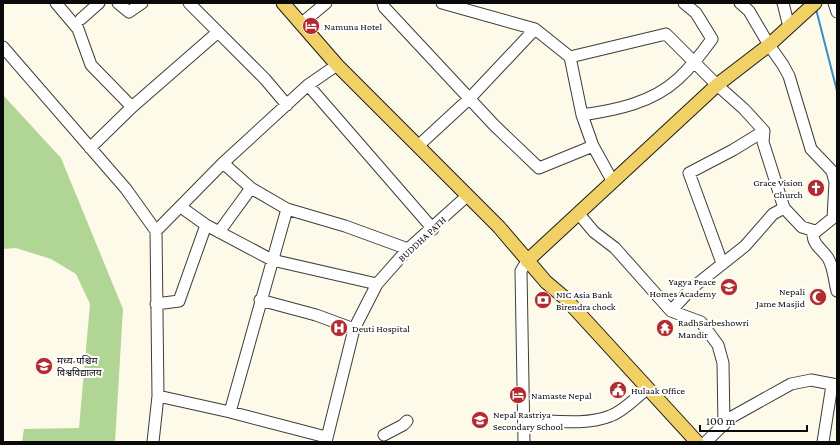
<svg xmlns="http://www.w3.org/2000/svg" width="840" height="445" font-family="'Crimson Pro','Noto Sans Devanagari',serif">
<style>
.forest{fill:#b1d595}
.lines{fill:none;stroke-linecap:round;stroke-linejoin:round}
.stream{stroke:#3c8cc5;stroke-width:2}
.minor-casing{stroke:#3d3d3d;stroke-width:13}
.major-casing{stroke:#1b1b1b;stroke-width:15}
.minor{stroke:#fff;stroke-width:11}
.major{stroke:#f1d166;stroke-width:13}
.labels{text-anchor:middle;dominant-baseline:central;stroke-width:4;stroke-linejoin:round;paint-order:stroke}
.poi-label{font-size:10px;fill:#0a0a0a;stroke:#fff;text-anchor:start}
.street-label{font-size:10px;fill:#0a0a0a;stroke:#fff}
</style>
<rect width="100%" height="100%" fill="#fefae9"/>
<path class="forest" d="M 3,95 L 61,158 L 123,309 L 115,442 L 22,442 L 24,429 L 79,428 L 90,304 L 76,274 L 51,259 L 16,248 L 3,249 Z"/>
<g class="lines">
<path class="stream" d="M 816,9 L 837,91"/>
<defs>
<path id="minor" d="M 56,3 L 78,29 L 91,65 L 132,107
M 118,3 L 129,12 L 142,3
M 189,3 L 265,79 L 287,105
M 383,3 L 384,7 L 494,125 L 539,168 L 593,146 L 613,182
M 442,3 L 535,29 L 570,57 L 582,115 L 593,146
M 740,3 L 749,11 L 769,45 L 783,65 L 789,76 L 811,149 L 832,171 L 835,182 L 833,218 L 813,234 C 813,245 822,249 828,258 C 834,268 834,280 837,291
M 783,3 L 789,27
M 834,3 L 837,12
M 81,19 L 99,3
M 302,23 L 326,3
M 3,47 L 126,189 L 156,231 L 158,396 L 153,442
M 570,57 L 666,34 L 717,85 L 744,109 L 764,131 L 763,142 L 784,208 L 802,227 L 815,231
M 308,85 L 433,229
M 582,115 C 616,110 652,103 678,79 C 691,67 702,53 712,39 L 696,13 L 684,3
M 418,146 L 470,98 L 535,29
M 90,148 L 132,107 L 218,32
M 223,163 L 251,188 L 287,209 L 345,226 L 408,249
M 182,205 L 185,210 L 206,225 L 272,260 L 377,284
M 578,213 L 594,232 L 615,248 L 671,311 L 701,322 L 718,345 L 723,363 L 724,425
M 156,231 L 223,163 L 308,85 L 337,65
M 219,232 L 251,188
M 722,263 L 689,173 L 733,150 L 764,131
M 260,300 L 316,315 L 354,329
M 156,304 L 179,301 L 206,225
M 671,311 L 692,288 L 745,246 L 773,214 L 784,208
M 158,396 L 230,412 L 326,437
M 230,412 L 287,209
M 524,420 C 549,420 586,426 610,416 C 624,411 635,398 647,389
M 384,435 L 403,425 L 407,421
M 326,442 L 354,329 L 377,284 L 408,249 L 467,196
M 524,442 L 521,271 L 527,261
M 706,442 L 730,418 L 791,384 L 811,380 L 837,385
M 823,442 L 832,385"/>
<path id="major" d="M 283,3 L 337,65 L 499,227 L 546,282 L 565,298 L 697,442
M 527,261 L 717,85 L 769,45 L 815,3"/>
</defs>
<use href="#minor" class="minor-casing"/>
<use href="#major" class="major-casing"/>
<use href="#minor" class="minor"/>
<use href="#major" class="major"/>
</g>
<defs>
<symbol id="hotel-disc" viewBox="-11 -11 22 22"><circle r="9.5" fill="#b12b30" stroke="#fff"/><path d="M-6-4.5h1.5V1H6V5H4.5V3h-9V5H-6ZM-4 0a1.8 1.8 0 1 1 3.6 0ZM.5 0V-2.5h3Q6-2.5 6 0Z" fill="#fff"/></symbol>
<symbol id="church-disc" viewBox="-11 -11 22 22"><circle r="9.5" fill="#b12b30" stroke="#fff"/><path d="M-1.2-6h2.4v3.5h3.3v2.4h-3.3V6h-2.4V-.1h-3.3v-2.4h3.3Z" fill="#fff"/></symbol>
<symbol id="school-disc" viewBox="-11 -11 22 22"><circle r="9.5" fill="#b12b30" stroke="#fff"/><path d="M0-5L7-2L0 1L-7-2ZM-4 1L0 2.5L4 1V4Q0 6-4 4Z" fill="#fff"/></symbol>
<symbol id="mosque-disc" viewBox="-11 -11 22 22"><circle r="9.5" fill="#b12b30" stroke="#fff"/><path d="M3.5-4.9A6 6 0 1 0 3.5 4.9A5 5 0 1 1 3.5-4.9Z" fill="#fff"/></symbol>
<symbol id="bank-disc" viewBox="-11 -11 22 22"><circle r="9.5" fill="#b12b30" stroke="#fff"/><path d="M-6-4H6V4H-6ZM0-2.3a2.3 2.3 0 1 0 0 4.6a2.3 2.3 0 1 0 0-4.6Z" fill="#fff"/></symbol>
<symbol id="hospital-disc" viewBox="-11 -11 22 22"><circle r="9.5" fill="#b12b30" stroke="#fff"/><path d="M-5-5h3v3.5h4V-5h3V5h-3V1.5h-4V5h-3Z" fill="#fff"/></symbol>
<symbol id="temple-disc" viewBox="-11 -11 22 22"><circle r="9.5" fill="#b12b30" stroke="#fff"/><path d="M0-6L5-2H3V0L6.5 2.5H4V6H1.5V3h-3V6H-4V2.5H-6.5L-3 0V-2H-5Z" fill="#fff"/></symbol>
<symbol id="university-disc" viewBox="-11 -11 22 22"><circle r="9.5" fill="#b12b30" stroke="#fff"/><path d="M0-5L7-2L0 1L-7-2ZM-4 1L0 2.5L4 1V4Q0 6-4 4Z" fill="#fff"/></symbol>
<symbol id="civic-disc" viewBox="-11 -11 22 22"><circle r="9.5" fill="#b12b30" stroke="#fff"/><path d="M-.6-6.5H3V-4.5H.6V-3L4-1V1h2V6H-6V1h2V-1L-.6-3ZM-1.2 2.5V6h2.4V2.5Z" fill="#fff"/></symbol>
</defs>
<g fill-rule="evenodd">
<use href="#hotel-disc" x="301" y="16" width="20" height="20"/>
<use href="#church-disc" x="806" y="178" width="20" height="20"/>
<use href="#school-disc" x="719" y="277" width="20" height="20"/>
<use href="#mosque-disc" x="808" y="287" width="20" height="20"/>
<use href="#bank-disc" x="533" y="290" width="20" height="20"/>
<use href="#hospital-disc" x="329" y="318" width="20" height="20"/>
<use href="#temple-disc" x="655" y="318" width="20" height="20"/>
<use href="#university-disc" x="34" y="356" width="20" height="20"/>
<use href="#civic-disc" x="608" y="380" width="20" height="20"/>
<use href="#hotel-disc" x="508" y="385" width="20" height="20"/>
<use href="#school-disc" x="470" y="410" width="20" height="20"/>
</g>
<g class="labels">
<g class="poi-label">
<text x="324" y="26">Namuna Hotel</text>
<text x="803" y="182" text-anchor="end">Grace Vision<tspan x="803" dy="12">Church</tspan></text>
<text x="716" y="281" text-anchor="end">Yagya Peace<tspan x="716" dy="12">Homes Academy</tspan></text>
<text x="805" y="291" text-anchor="end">Nepali<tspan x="805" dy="12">Jame Masjid</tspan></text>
<text x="556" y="294">NIC Asia Bank<tspan x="556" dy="12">Birendra chock</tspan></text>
<text x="678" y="322">RadhSarbeshowri<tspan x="678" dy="12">Mandir</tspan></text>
<text x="352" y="328">Deuti Hospital</text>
<text x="57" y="360">मध्य-पश्चिम<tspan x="57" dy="12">विश्वविद्यालय</tspan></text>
<text x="631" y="390">Hulaak Office</text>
<text x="531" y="395">Namaste Nepal</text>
<text x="493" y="414">Nepal Rastriya<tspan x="493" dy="12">Secondary School</tspan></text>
</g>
<g class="street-label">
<text transform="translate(422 239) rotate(-43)">BUDDHA PATH</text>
</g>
</g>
<rect width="840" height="445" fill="none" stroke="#0a0a0a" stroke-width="8"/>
<path d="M700 425v6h107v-6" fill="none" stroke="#0a0a0a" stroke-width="2"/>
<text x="706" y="425" font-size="12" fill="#0a0a0a" stroke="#ffffff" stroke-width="3" paint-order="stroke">100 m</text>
</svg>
